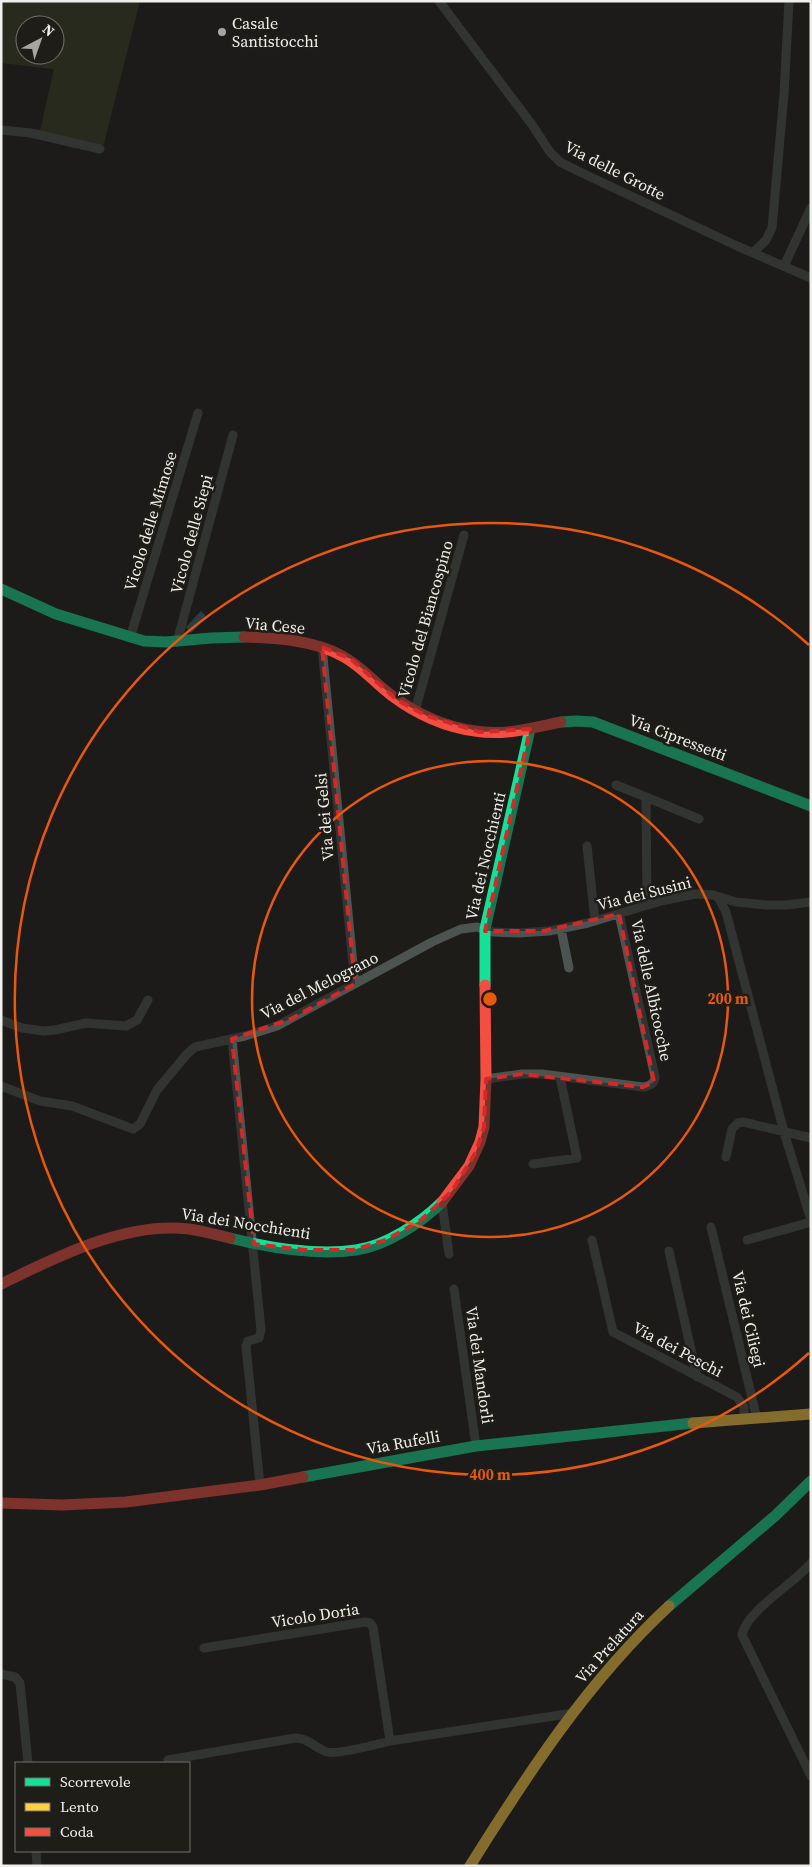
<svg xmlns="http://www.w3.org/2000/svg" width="812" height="1867" font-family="'Source Serif 4',serif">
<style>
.green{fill:#373c24;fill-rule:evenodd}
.water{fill:#3b677f}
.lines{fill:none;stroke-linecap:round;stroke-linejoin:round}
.street{stroke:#4c5351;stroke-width:9}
.fast{stroke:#16e098;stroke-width:11}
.slow{stroke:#ffcf43;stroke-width:11}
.jam{stroke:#f24e42;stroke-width:11}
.marked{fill:none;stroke:#d62828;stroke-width:4;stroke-dasharray:10 6;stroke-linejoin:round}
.ring{fill:none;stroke:#e8590c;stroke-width:2.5}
.poi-dot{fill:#a6a5a2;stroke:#1f1d18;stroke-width:2}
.labels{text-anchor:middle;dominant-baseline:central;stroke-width:5;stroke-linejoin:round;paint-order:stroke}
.poi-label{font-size:16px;fill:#f0efeb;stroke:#1f1d18;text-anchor:start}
.street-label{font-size:16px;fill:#f0efeb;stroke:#1f1d18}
.centre{fill:#e8590c;stroke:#1f1d18;stroke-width:2.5}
.ring-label{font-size:15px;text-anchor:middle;font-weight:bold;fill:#e8590c;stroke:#1f1d18;stroke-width:5;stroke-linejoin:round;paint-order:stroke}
</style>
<rect width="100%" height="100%" fill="#1e1c19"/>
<path class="green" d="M 1,1 L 140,1 L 103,147 L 40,131 L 54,69 L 1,63 ZM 25,25 L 55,25 L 55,55 L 25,55 Z"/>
<path class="water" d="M 201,611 L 207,617 L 191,633 L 186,627 Z"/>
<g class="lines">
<path class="street" d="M 439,1 L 533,126 L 550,152 L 560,162 L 580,172 L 737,246 L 811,278
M 1,130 L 31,133 L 100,149
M 753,253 L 766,240 L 772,228 L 784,94 L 789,1
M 784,266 L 811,208
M 130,638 L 198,413
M 177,642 L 233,435
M 322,647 L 355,984
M 415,711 L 464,535
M 616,785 L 646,797
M 587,846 L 595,921
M 718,897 L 726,912 L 784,1132 L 811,1220
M 647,905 L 646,797 L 699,819
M 561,929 L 569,968
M 1,1020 L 22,1028 L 44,1031 L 55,1030 L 86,1023 L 126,1026 L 137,1020 L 148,1000
M 232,1039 L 261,1330 L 259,1338 L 248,1341 L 246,1346 L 260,1485
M 486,1079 L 522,1074 L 542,1074 L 643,1087 C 649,1086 655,1084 655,1077 L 619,914
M 1,1086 L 40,1101 L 72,1106 L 133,1129 L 140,1124 L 157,1090 L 187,1054 L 195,1047 L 245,1036 L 277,1026 L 432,942 L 461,929 L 477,927 L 493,932 L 518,933 L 549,931 L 588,923 L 661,901 L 695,894 L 713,895 L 736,902 L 766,905 L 786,905 L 811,902
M 726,1157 L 732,1129 L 738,1123 L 743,1122 L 811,1138
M 533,1164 L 577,1158 L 560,1077
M 442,1203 L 449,1254
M 711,1227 L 757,1419
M 592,1240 L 613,1332 L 737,1397 L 744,1407 L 744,1420
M 747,1240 L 811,1222
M 669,1251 L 697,1377
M 454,1289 L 476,1446
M 811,1563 C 795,1583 746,1611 742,1635 L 811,1776
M 204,1648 L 365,1622 L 370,1623 L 373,1627 L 390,1741 L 573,1713
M 1,1674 L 15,1677 L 20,1683 L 28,1763
M 168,1760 L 295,1738 C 309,1738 314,1748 327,1752 C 338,1755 378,1744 390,1741
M 36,1851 L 37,1866"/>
<path class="fast" d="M 1,589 L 56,614 L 144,641 L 166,642 L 211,638 L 244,637
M 561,722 L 577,721 L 593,722 L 811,806
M 485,985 L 485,929 L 530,729
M 230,1238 C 270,1248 315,1256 356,1250 C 386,1246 422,1222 442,1202
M 303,1477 L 476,1446 L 693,1423
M 669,1606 L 775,1516 L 811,1481"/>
<path class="slow" d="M 693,1423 L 811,1414
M 470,1866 C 528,1773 588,1681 669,1606"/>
<path class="jam" d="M 244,637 C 277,638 315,640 344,657 C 362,667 375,683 391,695 C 415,713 445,727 475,731 C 504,736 532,728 561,722
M 442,1202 L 469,1166 L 480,1142 L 484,1127 L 486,1079 L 485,985
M 1,1284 C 57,1257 126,1221 189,1229 C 203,1231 217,1235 230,1238
M 1,1503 L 62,1505 L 126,1502 L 260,1485 L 303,1477"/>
</g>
<path d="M0 0H812V1867H0ZM 322,647 L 351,659 L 397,700 L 427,716 L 480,732 L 530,729 L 485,931 L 544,931 L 619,914 L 654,1082 L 643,1087 L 522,1074 L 486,1079 L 484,1127 L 476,1152 L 452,1191 L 421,1220 L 386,1240 L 353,1250 L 305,1250 L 254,1244 L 232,1039 L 291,1019 L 355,984 Z" fill="#1e1c19" fill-opacity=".55" fill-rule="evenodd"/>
<path class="marked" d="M 322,647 L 351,659 L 397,700 L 427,716 L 480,732 L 530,729 L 485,931 L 544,931 L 619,914 L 654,1082 L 643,1087 L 522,1074 L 486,1079 L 484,1127 L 476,1152 L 452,1191 L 421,1220 L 386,1240 L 353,1250 L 305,1250 L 254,1244 L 232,1039 L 291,1019 L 355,984 Z"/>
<g class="ring">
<circle cx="490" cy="999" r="238"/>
<path d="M809 1353A476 476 0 1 1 809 645"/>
</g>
<circle class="poi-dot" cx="222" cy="32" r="5"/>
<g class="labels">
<g class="poi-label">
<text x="232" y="23">Casale<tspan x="232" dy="18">Santistocchi</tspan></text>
</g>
<g class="street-label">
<text transform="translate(615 170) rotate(27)">Via delle Grotte</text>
<text transform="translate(150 521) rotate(-73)">Vicolo delle Mimose</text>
<text transform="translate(191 534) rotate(-75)">Vicolo delle Siepi</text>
<text transform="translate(425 619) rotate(-74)">Vicolo del Biancospino</text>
<text transform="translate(275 625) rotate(5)">Via Cese</text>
<text transform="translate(678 737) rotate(21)">Via Cipressetti</text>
<text transform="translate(324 817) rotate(-95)">Via dei Gelsi</text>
<text transform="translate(485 856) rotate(-77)">Via dei Nocchienti</text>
<text transform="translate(644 893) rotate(-14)">Via dei Susini</text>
<text transform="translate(319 985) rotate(-27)">Via del Melograno</text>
<text transform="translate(652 990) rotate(78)">Via delle Albicocche</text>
<text transform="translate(246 1223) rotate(9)">Via dei Nocchienti</text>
<text transform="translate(749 1319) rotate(77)">Via dei Ciliegi</text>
<text transform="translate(678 1349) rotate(28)">Via dei Peschi</text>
<text transform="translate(480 1365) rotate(82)">Via dei Mandorli</text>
<text transform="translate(403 1442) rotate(-10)">Via Rufelli</text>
<text transform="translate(315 1615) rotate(-9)">Vicolo Doria</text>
<text transform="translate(609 1646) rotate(-48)">Via Prelatura</text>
</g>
</g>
<circle cx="490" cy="999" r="8" class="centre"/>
<g class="ring-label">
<text x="728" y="1004">200 m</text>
<text x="490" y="1480">400 m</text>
</g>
<rect width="812" height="1867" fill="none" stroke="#f0efeb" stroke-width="5"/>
<rect x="15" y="1762" width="175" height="90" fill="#1f1d18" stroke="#73716c"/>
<rect x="25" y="1778" width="25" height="8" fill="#16e098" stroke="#73716c"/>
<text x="60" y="1787" font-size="15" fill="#f0efeb">Scorrevole</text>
<rect x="25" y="1803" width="25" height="8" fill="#ffcf43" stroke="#73716c"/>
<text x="60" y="1812" font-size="15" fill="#f0efeb">Lento</text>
<rect x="25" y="1828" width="25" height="8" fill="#f24e42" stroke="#73716c"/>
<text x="60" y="1837" font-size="15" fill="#f0efeb">Coda</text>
<g transform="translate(40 40) rotate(41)"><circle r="24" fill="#1f1d18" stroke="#73716c"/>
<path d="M0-4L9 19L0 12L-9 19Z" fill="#a6a5a2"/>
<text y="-8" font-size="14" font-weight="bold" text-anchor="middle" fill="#f0efeb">N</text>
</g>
</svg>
